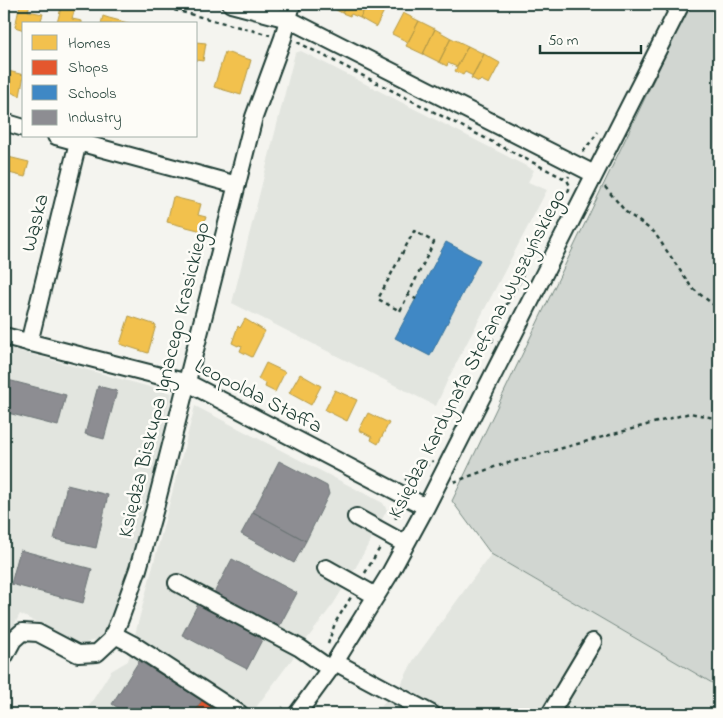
<svg xmlns="http://www.w3.org/2000/svg" width="723" height="718" font-family="'Indie Flower',sans-serif">
<style>
.built{fill:#e2e5df}
.green{fill:#d1d6d1;stroke:#788a82}
.homes{fill:#f2c14e;stroke:#b39946}
.shops{fill:#e4572e;stroke:#a94f30}
.schools{fill:#3f88c5;stroke:#35729a}
.industry{fill:#8d8d92;stroke:#6c7576}
.lines{fill:none;stroke-linecap:round;stroke-linejoin:round}
.minor-casing{stroke:#1f3d34;stroke-width:20}
.path{stroke:#1f3d34;stroke-width:2.5;stroke-dasharray:4 4;stroke-linecap:butt}
.minor{stroke:#fdfcf7;stroke-width:16}
.labels{text-anchor:middle;dominant-baseline:central;stroke-width:5;stroke-linejoin:round;paint-order:stroke}
.street-label{font-size:21px;fill:#1f3d34;stroke:#fdfcf7}
</style>
<rect width="100%" height="100%" fill="#f4f4ef"/>
<filter id="ink" filterUnits="userSpaceOnUse"><feTurbulence type="fractalNoise" baseFrequency=".02" numOctaves="2"/><feDisplacementMap in="SourceGraphic" scale="10" xChannelSelector="R" yChannelSelector="G"/><feConvolveMatrix kernelMatrix="1 2 1 2 8 2 1 2 1" color-interpolation-filters="sRGB"/></filter>
<g filter="url(#ink)">
<path class="built" d="M 301,51 L 534,170 L 528,182 L 547,190 L 449,377 L 436,406 L 232,303 L 295,53 Z
M 4,347 L 172,393 L 144,521 L 106,636 L 80,645 L 20,614 L 4,644 Z
M 195,406 L 383,503 L 387,510 L 356,567 L 334,603 L 251,714 L 84,714 L 111,671 L 128,661 Z
M 491,554 L 719,687 L 719,714 L 376,714 L 387,699 L 393,700 L 413,661 Z"/>
<path class="green" d="M 690,4 L 719,4 L 719,687 L 491,554 L 452,501 Z"/>
<path class="homes" d="M 20,4 L 30,4 L 28,11 L 43,14 L 41,20 L 43,21 L 42,24 L 24,24 L 24,30 L 15,27 Z
M 62,4 L 75,8 L 72,19 L 82,21 L 82,24 L 57,23 Z
M 325,4 L 347,4 L 342,13 Z
M 347,4 L 367,4 L 360,18 L 351,14 L 350,16 L 342,13 Z
M 367,4 L 387,5 L 376,27 L 360,18 Z
M 403,13 L 419,21 L 408,42 L 392,34 Z
M 103,16 L 109,18 L 132,24 L 101,24 Z
M 419,21 L 435,29 L 423,54 L 406,46 Z
M 435,29 L 451,38 L 439,62 L 423,54 Z
M 451,38 L 468,46 L 457,67 L 448,63 L 447,66 L 439,62 Z
M 196,42 L 206,43 L 203,61 L 196,60 Z
M 468,46 L 484,54 L 473,76 L 465,72 L 463,75 L 455,71 Z
M 225,52 L 251,60 L 241,95 L 214,87 Z
M 484,54 L 500,63 L 489,84 L 481,80 L 479,82 L 471,78 Z
M 4,70 L 24,75 L 20,96 L 8,91 L 5,99 L 4,99 Z
M 4,156 L 29,162 L 25,177 L 9,173 L 7,180 L 4,179 Z
M 173,197 L 201,204 L 198,215 L 206,217 L 202,231 L 167,222 Z
M 129,316 L 156,325 L 148,353 L 120,344 Z
M 245,319 L 265,331 L 252,357 L 240,351 L 242,346 L 239,345 L 238,346 L 232,343 L 238,326 L 240,328 Z
M 266,363 L 285,372 L 275,392 L 265,387 L 266,384 L 258,379 Z
M 300,374 L 321,386 L 311,405 L 289,393 Z
M 335,390 L 357,400 L 347,421 L 325,410 Z
M 368,413 L 389,423 L 378,444 L 371,440 L 372,437 L 359,430 Z"/>
<path class="shops" d="M 202,700 L 221,713 L 220,714 L 193,714 Z"/>
<path class="schools" d="M 446,242 L 480,260 L 430,356 L 395,338 Z"/>
<path class="industry" d="M 4,379 L 66,395 L 58,426 L 4,412 Z
M 98,386 L 117,391 L 104,439 L 85,434 Z
M 279,461 L 327,486 L 329,494 L 306,541 L 253,512 Z
M 67,485 L 108,495 L 96,548 L 54,539 Z
M 253,512 L 306,541 L 294,563 L 241,534 Z
M 20,550 L 92,569 L 83,603 L 11,584 Z
M 232,559 L 297,593 L 279,627 L 214,593 Z
M 199,602 L 264,636 L 247,669 L 182,635 Z
M 139,661 L 202,700 L 193,714 L 128,714 L 112,704 Z"/>
<g class="lines">
<defs>
<path id="minor" d="M 231,4 L 288,19 L 594,174
M 4,122 L 24,128
M 56,136 L 237,185
M 4,336 L 188,383 L 426,507
M 29,343 L 78,142
M 356,517 L 405,544
M 326,568 L 376,596
M 177,583 L 300,648 L 330,669
M 113,634 L 132,644 L 240,714
M 4,657 L 13,640 L 22,632 L 38,633 L 78,654 L 97,653 L 111,640 L 120,619 L 138,569 L 155,508 L 254,117 L 283,38 L 292,4
M 335,662 L 432,714
M 297,714 L 335,662 L 389,575 L 426,507 L 681,4
M 550,714 L 593,642"/>
</defs>
<use href="#minor" class="minor-casing"/>
<path class="path" d="M 151,4 L 270,35
M 297,42 L 567,180
M 583,152 L 598,132
M 605,187 L 626,212 L 654,232 L 692,288 L 719,309
M 568,192 L 570,186 L 567,180 L 569,176
M 408,295 L 434,242 L 414,231 L 378,299 L 400,311 L 408,295 L 416,299
M 492,342 L 496,324 L 521,279 L 527,261 L 542,233 L 558,212
M 405,480 L 433,461
M 454,482 L 497,466 L 690,413 L 719,419
M 395,507 L 396,519 L 395,521
M 365,573 L 381,546
M 328,644 L 335,623 L 351,597
M 278,714 L 283,707"/>
<use href="#minor" class="minor"/>
</g>
</g>
<g class="labels">
<g class="street-label">
<text transform="translate(36 223) rotate(-76)">Wąska</text>
<text transform="translate(478 354) rotate(-63)">Księdza Kardynała Stefana Wyszyńskiego</text>
<text transform="translate(165 380) rotate(-76)">Księdza Biskupa Ignacego Krasickiego</text>
<text transform="translate(258 397) rotate(27)">Leopolda Staffa</text>
</g>
</g>
<rect width="723" height="718" fill="none" stroke="#fdfcf7" stroke-width="20"/>
<rect x="10" y="10" width="703" height="698" fill="none" stroke="#1f3d34" stroke-width="2" filter="url(#ink)"/>
<rect x="22" y="22" width="175" height="115" fill="#fdfcf7" stroke="#a4b0a9"/>
<rect x="32" y="35" width="25" height="15" fill="#f2c14e" stroke="#a4b0a9"/>
<text x="68" y="48" font-size="15" fill="#1f3d34">Homes</text>
<rect x="32" y="60" width="25" height="15" fill="#e4572e" stroke="#a4b0a9"/>
<text x="68" y="72" font-size="15" fill="#1f3d34">Shops</text>
<rect x="32" y="85" width="25" height="15" fill="#3f88c5" stroke="#a4b0a9"/>
<text x="68" y="98" font-size="15" fill="#1f3d34">Schools</text>
<rect x="32" y="110" width="25" height="15" fill="#8d8d92" stroke="#a4b0a9"/>
<text x="68" y="122" font-size="15" fill="#1f3d34">Industry</text>
<path d="M540 45v8h101v-8" fill="none" stroke="#1f3d34" stroke-width="2.5"/>
<text x="548" y="45" font-size="15" fill="#1f3d34" stroke="#fdfcf7" stroke-width="4" paint-order="stroke">50 m</text>
</svg>
